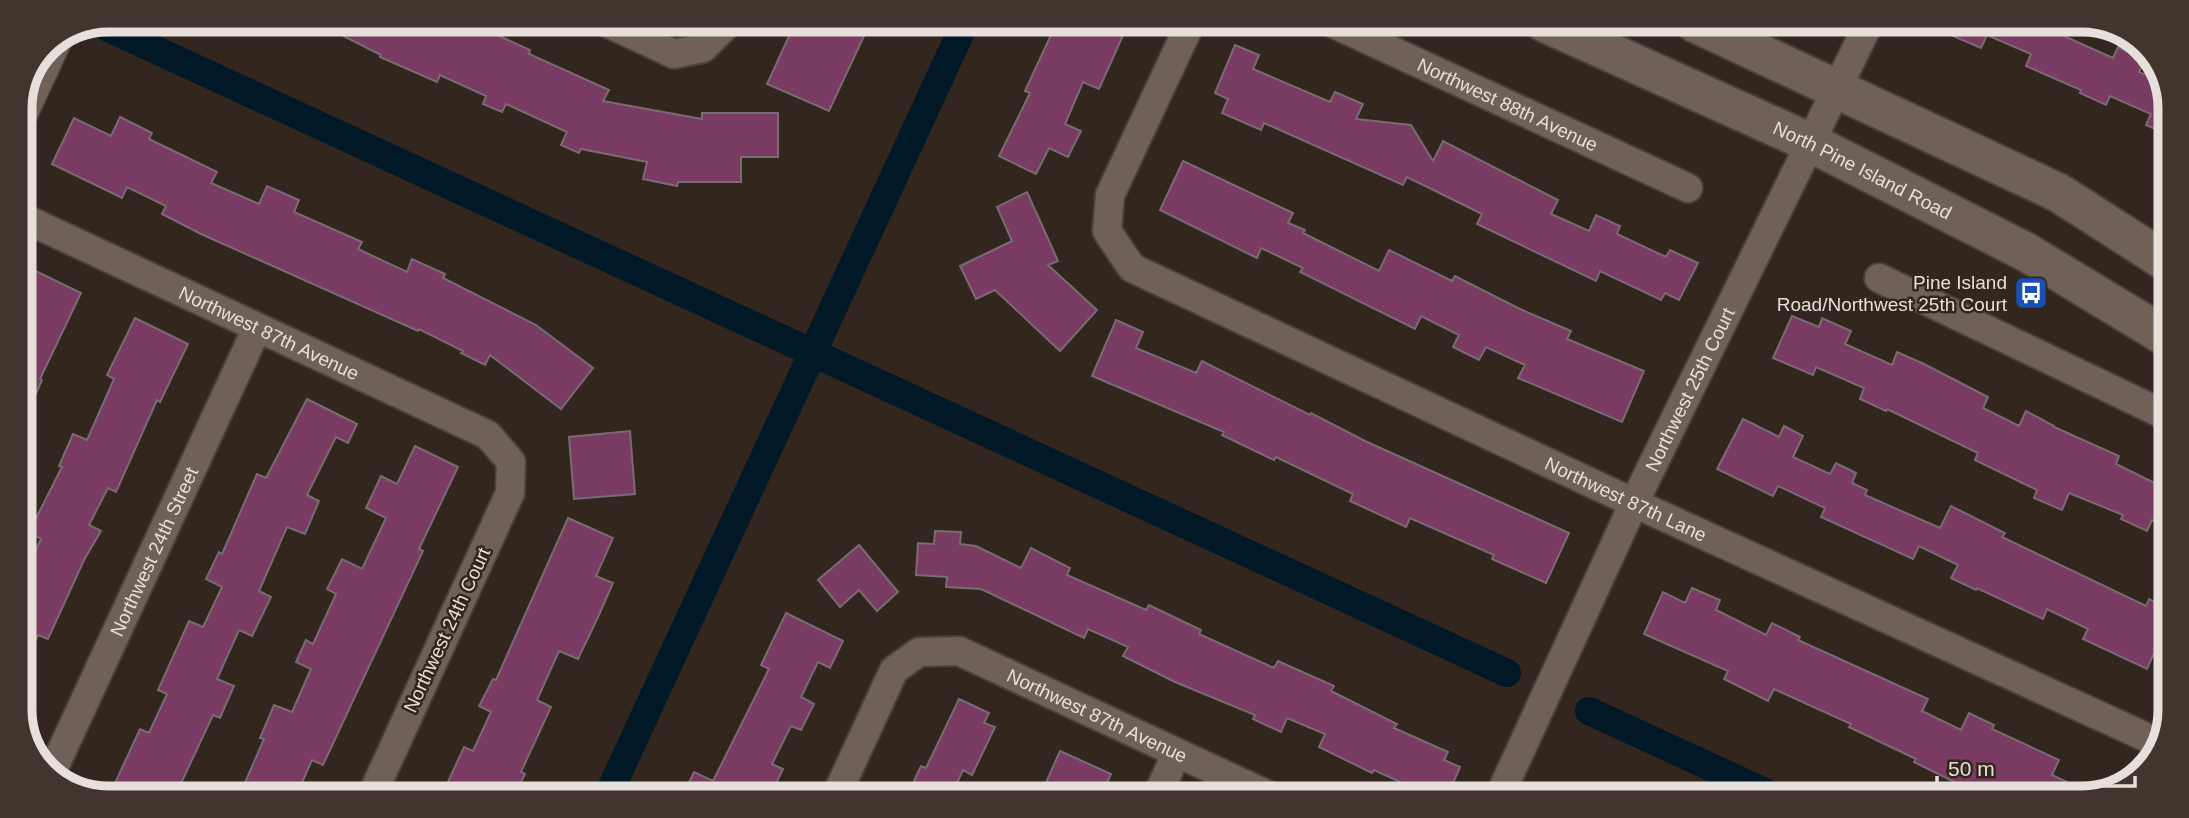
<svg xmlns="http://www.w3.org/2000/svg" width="2189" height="818" font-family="Arial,sans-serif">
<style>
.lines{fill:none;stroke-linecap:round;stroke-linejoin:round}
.canal{stroke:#011926;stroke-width:28}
.building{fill:#793b62;stroke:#7a6a73;stroke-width:2}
.minor-casing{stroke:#4b4139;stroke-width:32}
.tertiary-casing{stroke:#4b4139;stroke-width:38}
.secondary-casing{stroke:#4b4139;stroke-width:42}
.minor{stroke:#6f6157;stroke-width:28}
.tertiary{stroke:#6f6157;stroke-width:35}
.secondary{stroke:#6f6157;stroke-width:38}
.labels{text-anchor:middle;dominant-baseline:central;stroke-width:5;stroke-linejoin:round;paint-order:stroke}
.street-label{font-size:19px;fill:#e7dfd9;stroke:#33261e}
.poi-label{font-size:19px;fill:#e7dfd9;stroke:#33261e;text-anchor:end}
.rim{fill:none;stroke:#e7dfd9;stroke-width:9}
</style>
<rect width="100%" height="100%" fill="#33261e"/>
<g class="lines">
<path class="canal" d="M 104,26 L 1507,673
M 1589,711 L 1778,798
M 608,795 L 966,21"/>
</g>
<path class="building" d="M 312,20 L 464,20 L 530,50 L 529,54 L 609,90 L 603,101 L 702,119 L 702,113 L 778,113 L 778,157 L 741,157 L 741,182 L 678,182 L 677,186 L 643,179 L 647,162 L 581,149 L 579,153 L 561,145 L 567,132 L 506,104 L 502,112 L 483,104 L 486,96 L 440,75 L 437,82 L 380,57 L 381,55 Z
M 796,21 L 871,21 L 829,111 L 767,84 Z
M 1057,22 L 1129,22 L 1099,89 L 1083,82 L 1065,124 L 1081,131 L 1068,157 L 1049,148 L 1036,174 L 999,156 L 1030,93 L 1025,91 Z
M 1925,24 L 2057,24 L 2069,29 L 2066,37 L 2113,58 L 2118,47 L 2145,59 L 2139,72 L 2162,82 L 2170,101 L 2169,135 L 2146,125 L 2151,114 L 2110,96 L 2106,105 L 2080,93 L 2081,90 L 2026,66 L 2031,54 L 1987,35 L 1981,48 Z
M 1235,45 L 1259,55 L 1253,69 L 1330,102 L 1335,92 L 1363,104 L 1356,119 L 1411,125 L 1433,161 L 1443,141 L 1558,200 L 1551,214 L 1589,231 L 1596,215 L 1620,226 L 1617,234 L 1666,257 L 1670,250 L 1698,263 L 1679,300 L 1665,293 L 1661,300 L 1600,271 L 1596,281 L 1477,224 L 1482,214 L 1407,177 L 1403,185 L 1264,123 L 1261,130 L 1222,113 L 1228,99 L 1215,93 Z
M 120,117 L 152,133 L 149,139 L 217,172 L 211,183 L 259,204 L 267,186 L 299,200 L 294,212 L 362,242 L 358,249 L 407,272 L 412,259 L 445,274 L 443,278 L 536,325 L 593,368 L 561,409 L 490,355 L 485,365 L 461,353 L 463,351 L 419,329 L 418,331 L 201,234 L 162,214 L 166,206 L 127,187 L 122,198 L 52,164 L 74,118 L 111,136 Z
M 1183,161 L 1293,213 L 1288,223 L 1305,230 L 1303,233 L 1379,271 L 1389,250 L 1452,281 L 1455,276 L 1520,309 L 1571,331 L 1567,339 L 1644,371 L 1622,422 L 1518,378 L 1525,365 L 1486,347 L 1479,360 L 1453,347 L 1459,335 L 1421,316 L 1415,329 L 1300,272 L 1303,268 L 1261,248 L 1257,258 L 1160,210 Z
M 1027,192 L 1058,261 L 1048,265 L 1097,310 L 1060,351 L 995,290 L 976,299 L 960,266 L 1012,241 L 997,207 Z
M 19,263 L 81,293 L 40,379 L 42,380 L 19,432 Z
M 1792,316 L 1819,327 L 1822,318 L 1851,331 L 1845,344 L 1892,365 L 1897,352 L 1924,364 L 1988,397 L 1983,408 L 2019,426 L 2026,411 L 2054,426 L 2054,427 L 2119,456 L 2116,464 L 2167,489 L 2166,527 L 2152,520 L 2147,531 L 2121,519 L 2123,515 L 2069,493 L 2062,510 L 2034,498 L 2037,490 L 1975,460 L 1978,453 L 1887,409 L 1886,411 L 1860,399 L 1864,388 L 1816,367 L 1813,375 L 1773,358 Z
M 135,318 L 188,344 L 160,402 L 157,400 L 116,492 L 108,488 L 89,525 L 101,531 L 84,560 L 48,639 L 38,635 L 19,678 L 19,585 L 41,539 L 29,532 L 62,467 L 59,466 L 73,434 L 87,440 L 114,379 L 107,375 Z
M 1116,320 L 1143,332 L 1136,348 L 1196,373 L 1202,361 L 1310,415 L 1311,413 L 1365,441 L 1569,533 L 1546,583 L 1492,559 L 1494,555 L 1410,518 L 1406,527 L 1350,501 L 1353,494 L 1276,457 L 1274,460 L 1222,435 L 1224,432 L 1092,376 Z
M 307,399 L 357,424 L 348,443 L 336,437 L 307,495 L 319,501 L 305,534 L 287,527 L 259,591 L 271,597 L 252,636 L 239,630 L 217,679 L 234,686 L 220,718 L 213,715 L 176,794 L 110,794 L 140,729 L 149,733 L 167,694 L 158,690 L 189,621 L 203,627 L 222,587 L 206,579 L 219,552 L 222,554 L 257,474 L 266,478 Z
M 1743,419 L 1779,437 L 1784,426 L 1803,436 L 1793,457 L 1830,474 L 1836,463 L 1856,473 L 1852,483 L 1867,490 L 1865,495 L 1940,528 L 1951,506 L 2005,533 L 2002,537 L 2146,606 L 2149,599 L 2166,607 L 2166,661 L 2153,655 L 2147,669 L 2083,639 L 2088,629 L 2047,609 L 2043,619 L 1977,588 L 1976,590 L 1951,578 L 1958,565 L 1919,546 L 1913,559 L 1821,517 L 1825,508 L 1778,486 L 1773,496 L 1717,469 Z
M 630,431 L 635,494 L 574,499 L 569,437 Z
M 415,446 L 458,467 L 419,549 L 423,551 L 323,765 L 312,760 L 297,794 L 240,794 L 264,739 L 260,738 L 274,705 L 292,712 L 311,669 L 296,662 L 306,640 L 313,644 L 336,594 L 327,589 L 342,559 L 362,569 L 386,518 L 366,508 L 381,476 L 397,484 Z
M 568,518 L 613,538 L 596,576 L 613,583 L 599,615 L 578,659 L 559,651 L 537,700 L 551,707 L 521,772 L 525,774 L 515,795 L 442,795 L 464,747 L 473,751 L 491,712 L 479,706 L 493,679 L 496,680 Z
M 935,531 L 961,532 L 960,544 L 976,546 L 1021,568 L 1031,548 L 1070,568 L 1067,575 L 1146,610 L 1149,605 L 1201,630 L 1199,634 L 1274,668 L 1278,661 L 1334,686 L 1331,691 L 1397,724 L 1394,728 L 1448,752 L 1444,760 L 1460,767 L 1447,797 L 1433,797 L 1374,770 L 1372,773 L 1319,747 L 1325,734 L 1287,718 L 1281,732 L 1253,719 L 1255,715 L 1175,682 L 1123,656 L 1128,647 L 1088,629 L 1084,638 L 981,589 L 946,587 L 947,577 L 916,575 L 918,543 L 934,544 Z
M 859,545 L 898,592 L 877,611 L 859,590 L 840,607 L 818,580 Z
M 1692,588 L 1720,600 L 1716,610 L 1766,635 L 1772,623 L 1800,637 L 1798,640 L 1928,699 L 1922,711 L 1961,730 L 1969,713 L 1994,725 L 1992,729 L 2059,760 L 2052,775 L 2094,795 L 2082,799 L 1974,798 L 1977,793 L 1914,762 L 1916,759 L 1849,727 L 1851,724 L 1774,689 L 1768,701 L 1724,679 L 1728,671 L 1644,634 L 1663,592 L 1685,603 Z
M 786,613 L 843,641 L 830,668 L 818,662 L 801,697 L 814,704 L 801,730 L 791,726 L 772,764 L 783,769 L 770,796 L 683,795 L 694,772 L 713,781 L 769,669 L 761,665 Z
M 959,699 L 989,713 L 984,723 L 995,727 L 972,775 L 963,770 L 951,796 L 907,796 L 921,766 L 926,768 Z
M 1060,751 L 1111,774 L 1101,796 L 1040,796 Z"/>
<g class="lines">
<defs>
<g id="minor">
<path d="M 601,20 L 674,54 L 703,48 L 724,27 L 727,21"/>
<path id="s1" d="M 1191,22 L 1110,195 L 1107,231 L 1132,268 L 1634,503 L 2161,744"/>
<path id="s2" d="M 1330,22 L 1688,188"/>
<path id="s3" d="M 19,216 L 488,435 L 511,462 L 510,493 L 372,795"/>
<path d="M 1879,278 L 2167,416"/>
<path id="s4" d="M 51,774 L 257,328"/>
<path id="s5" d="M 836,796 L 894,670 L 919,652 L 959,651 L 1272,797"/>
<path d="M 1157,797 L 1176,754"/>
<path id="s6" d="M 1499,797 L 1634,503 L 1869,23"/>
</g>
<path id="tertiary" d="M 19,115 L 53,42"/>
<g id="secondary">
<path id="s7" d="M 1545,23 L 1811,143 L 2026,252 L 2168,338"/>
<path d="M 1695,23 L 2059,193 L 2168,263"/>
</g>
</defs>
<use href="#minor" class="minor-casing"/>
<use href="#tertiary" class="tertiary-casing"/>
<use href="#secondary" class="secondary-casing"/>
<use href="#minor" class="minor"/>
<use href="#tertiary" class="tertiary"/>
<use href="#secondary" class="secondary"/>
</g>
<defs>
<symbol id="bus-square" viewBox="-11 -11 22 22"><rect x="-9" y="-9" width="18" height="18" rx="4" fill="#1a4fb4" stroke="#33261e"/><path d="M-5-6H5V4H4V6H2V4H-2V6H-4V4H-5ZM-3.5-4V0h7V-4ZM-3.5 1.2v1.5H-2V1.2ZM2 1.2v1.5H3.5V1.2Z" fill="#fff"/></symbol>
</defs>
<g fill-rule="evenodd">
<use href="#bus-square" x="2012" y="274" width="38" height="38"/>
</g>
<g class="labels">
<g class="street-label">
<text stroke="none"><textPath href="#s2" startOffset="196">Northwest 88th Avenue</textPath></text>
<text stroke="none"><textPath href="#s7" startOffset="350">North Pine Island Road</textPath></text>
<text stroke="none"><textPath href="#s3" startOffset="276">Northwest 87th Avenue</textPath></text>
<text stroke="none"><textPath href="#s6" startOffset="450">Northwest 25th Court</textPath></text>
<text stroke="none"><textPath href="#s1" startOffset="817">Northwest 87th Lane</textPath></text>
<text stroke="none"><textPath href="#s4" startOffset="245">Northwest 24th Street</textPath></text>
<text transform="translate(447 630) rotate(-65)">Northwest 24th Court</text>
<text stroke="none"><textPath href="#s5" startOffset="362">Northwest 87th Avenue</textPath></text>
</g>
<g class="poi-label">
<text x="2007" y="282">Pine Island<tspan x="2007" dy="22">Road/Northwest 25th Court</tspan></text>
</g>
</g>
<path d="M0 0H2189V818H0ZM108 32H2082A76 76 0 0 1 2158 108V710A76 76 0 0 1 2082 786H108A76 76 0 0 1 32 710V108A76 76 0 0 1 108 32Z" fill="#41352d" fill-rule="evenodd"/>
<path class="rim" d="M108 32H2082A76 76 0 0 1 2158 108V710A76 76 0 0 1 2082 786H108A76 76 0 0 1 32 710V108A76 76 0 0 1 108 32Z"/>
<path d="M1937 776v10h198v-10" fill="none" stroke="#e7dfd9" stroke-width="3.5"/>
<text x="1948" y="776" font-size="21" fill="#e7dfd9" stroke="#33261e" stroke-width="5" paint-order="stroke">50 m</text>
</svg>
